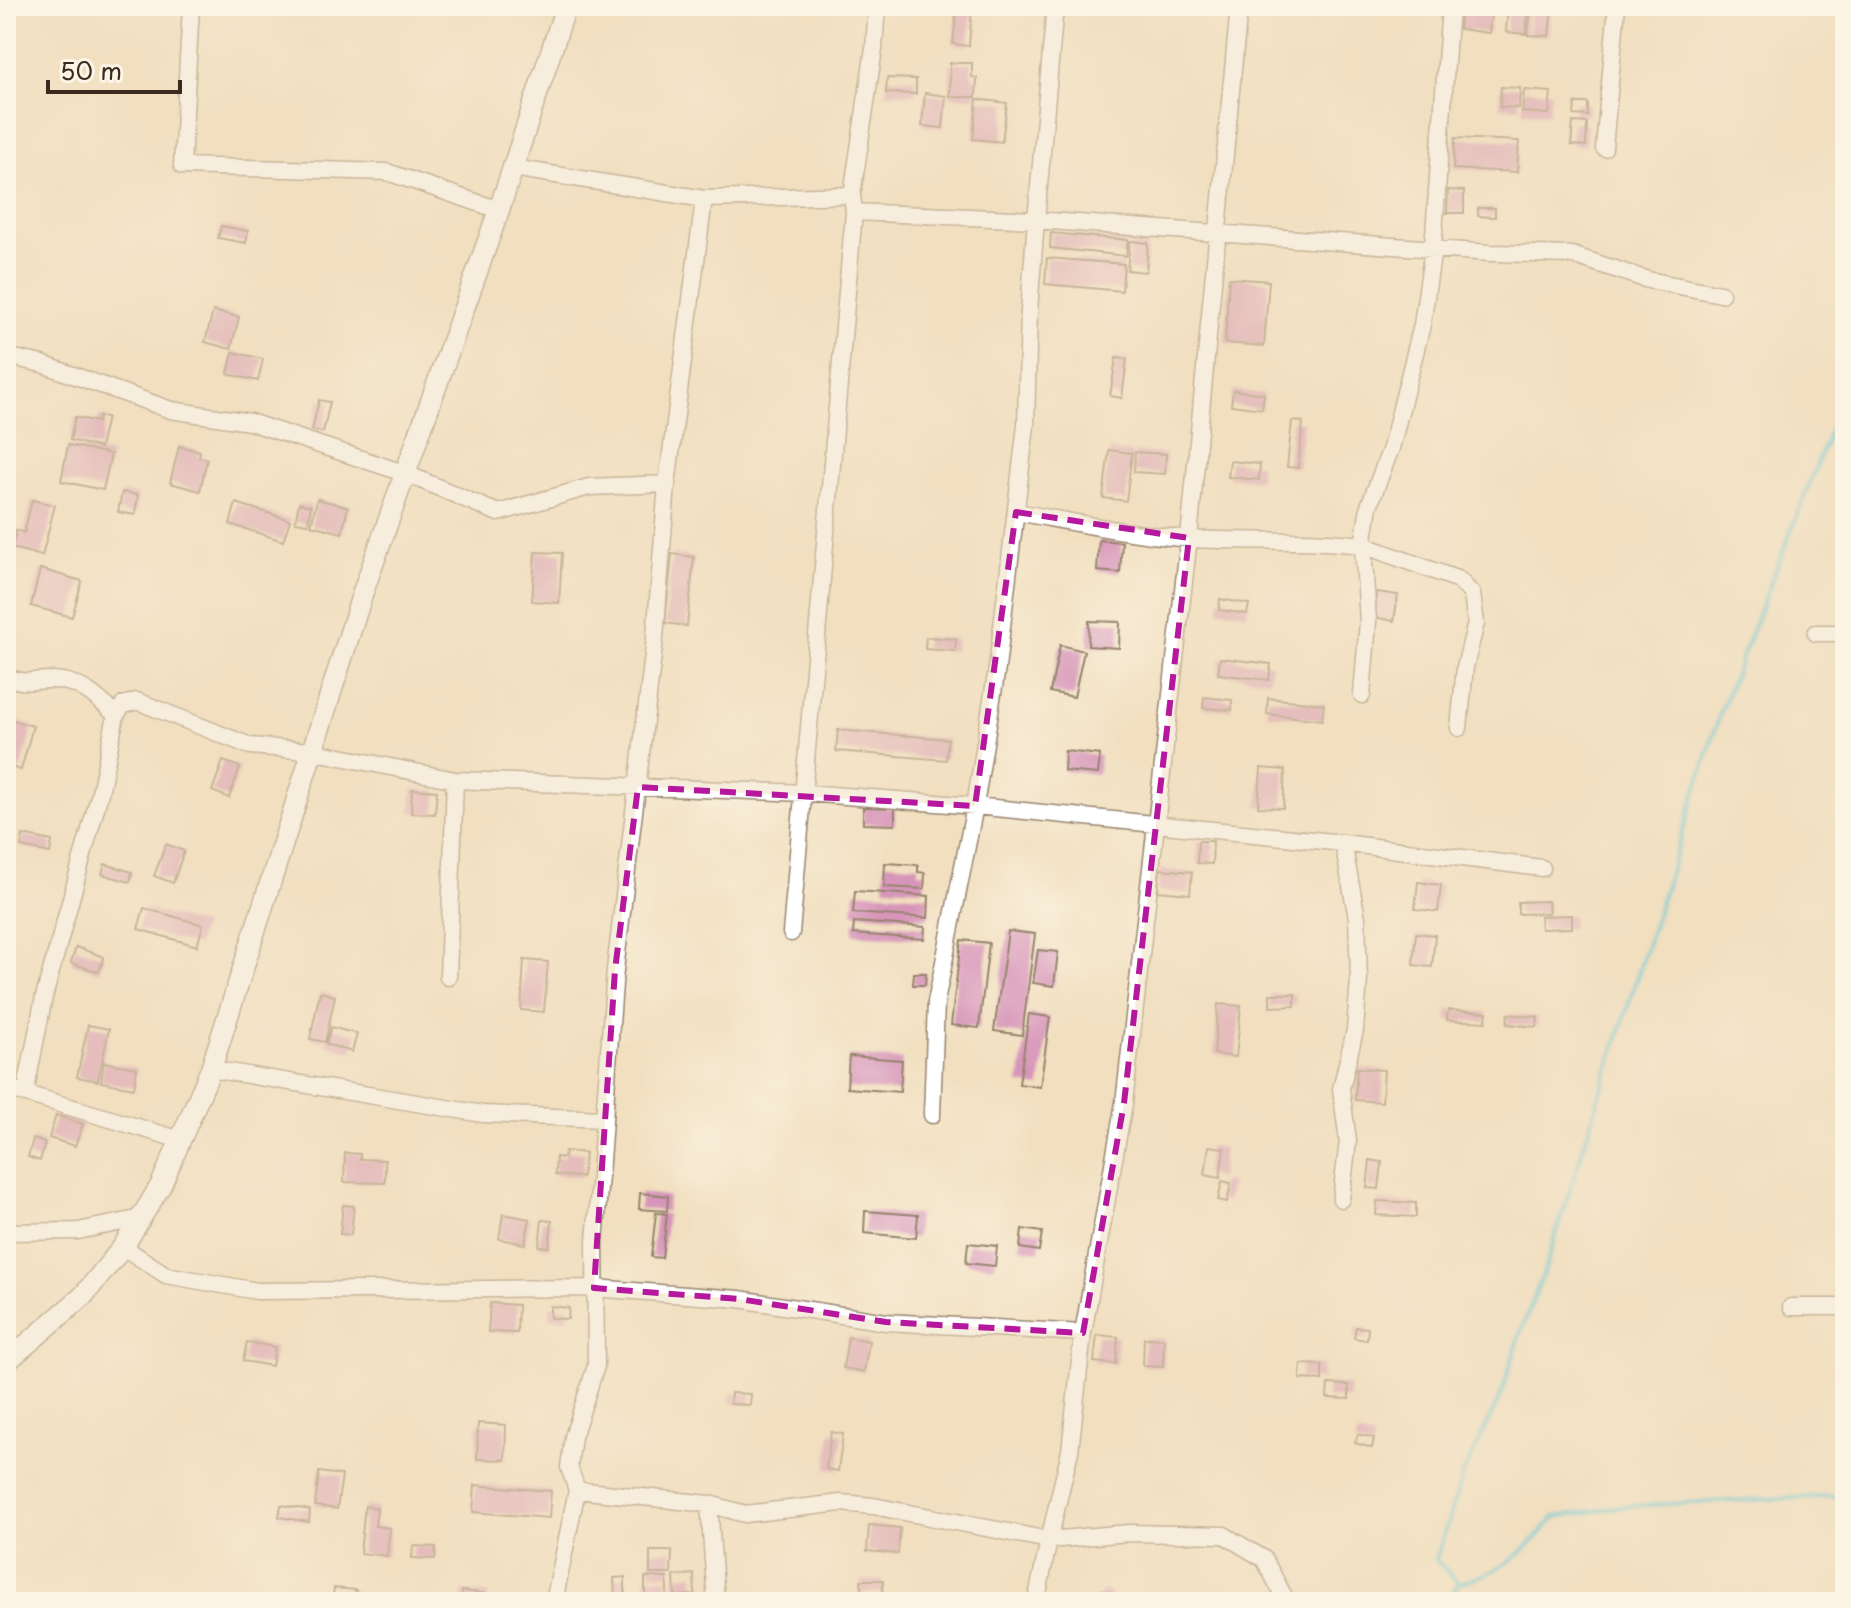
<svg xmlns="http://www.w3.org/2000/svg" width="1851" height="1608" font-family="'Playpen Sans',sans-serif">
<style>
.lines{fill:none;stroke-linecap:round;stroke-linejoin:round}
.stream{stroke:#5fc7db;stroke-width:5}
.building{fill:#d795b9}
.minor-casing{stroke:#96846e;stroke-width:19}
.tertiary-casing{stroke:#96846e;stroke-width:23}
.minor{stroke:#fff;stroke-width:16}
.tertiary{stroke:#fff;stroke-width:20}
.marked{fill:none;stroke:#b5179e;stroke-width:6;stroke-dasharray:16 10;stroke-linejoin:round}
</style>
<rect width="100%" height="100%" fill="#fcf5e5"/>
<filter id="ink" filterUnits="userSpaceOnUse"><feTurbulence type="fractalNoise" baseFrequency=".0125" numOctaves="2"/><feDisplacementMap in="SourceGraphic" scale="16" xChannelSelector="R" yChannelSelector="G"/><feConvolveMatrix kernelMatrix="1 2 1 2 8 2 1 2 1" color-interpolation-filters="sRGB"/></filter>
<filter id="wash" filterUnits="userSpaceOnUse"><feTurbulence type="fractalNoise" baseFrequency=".006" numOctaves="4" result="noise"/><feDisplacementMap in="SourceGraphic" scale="32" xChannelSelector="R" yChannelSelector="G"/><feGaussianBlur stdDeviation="1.8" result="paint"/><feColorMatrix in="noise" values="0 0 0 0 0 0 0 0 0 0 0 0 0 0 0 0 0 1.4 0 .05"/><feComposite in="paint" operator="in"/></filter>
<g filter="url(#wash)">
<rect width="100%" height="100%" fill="#f1dfbf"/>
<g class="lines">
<path class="stream" d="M 1459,1583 C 1506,1571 1524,1553 1555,1517 L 1628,1506 L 1834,1496 L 1845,1507
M 1446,1602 L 1459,1583 L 1436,1560 L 1463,1474 L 1502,1393 L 1519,1336 L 1543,1275 L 1722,708 L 1845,392"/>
</g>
<g id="blocks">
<path class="building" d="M 957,6 L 972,6 L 969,46 L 953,44 Z
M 1461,6 L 1492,6 L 1489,33 L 1459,29 Z
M 1508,6 L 1528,6 L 1526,34 L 1506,32 Z
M 1531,6 L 1552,6 L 1549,36 L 1528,35 Z
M 950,63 L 972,63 L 972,77 L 977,78 L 976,97 L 950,97 Z
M 887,78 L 916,79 L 916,94 L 886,93 Z
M 1501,87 L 1520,88 L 1519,108 L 1500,107 Z
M 1524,90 L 1551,92 L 1549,114 L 1522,112 Z
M 925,93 L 946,96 L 943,128 L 922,126 Z
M 977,99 L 1007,103 L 1002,142 L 973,139 Z
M 1575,103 L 1588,103 L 1588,116 L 1574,115 Z
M 1573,122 L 1587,123 L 1586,146 L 1571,145 Z
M 1455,138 L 1519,141 L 1517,172 L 1453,169 Z
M 1448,190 L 1464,191 L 1464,213 L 1447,213 Z
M 1478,208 L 1495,208 L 1495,217 L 1478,216 Z
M 221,226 L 248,231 L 246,243 L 218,238 Z
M 1051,233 L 1128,240 L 1126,256 L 1050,248 Z
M 1130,241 L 1148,243 L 1146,272 L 1127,270 Z
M 1047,258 L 1124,264 L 1122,291 L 1045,284 Z
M 1229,278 L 1269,281 L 1264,346 L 1225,343 Z
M 213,311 L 239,317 L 231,349 L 205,342 Z
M 233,352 L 263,359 L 258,381 L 228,374 Z
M 1116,358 L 1127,359 L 1122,398 L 1110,396 Z
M 1233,390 L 1264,394 L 1262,409 L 1231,405 Z
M 319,400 L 330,402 L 323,432 L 312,430 Z
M 99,416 L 107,417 L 100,448 L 70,440 L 75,417 L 98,422 Z
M 1292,421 L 1303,422 L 1298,468 L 1287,467 Z
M 68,445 L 111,454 L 103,490 L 61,481 Z
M 179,446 L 200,451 L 199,457 L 207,459 L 200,491 L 170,483 Z
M 1109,450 L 1132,453 L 1126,501 L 1103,498 Z
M 1135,452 L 1166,454 L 1165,474 L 1134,472 Z
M 1230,461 L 1260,464 L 1259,480 L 1228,477 Z
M 122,492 L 138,495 L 135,515 L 118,512 Z
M 317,499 L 348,507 L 342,533 L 311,525 Z
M 32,500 L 55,505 L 42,556 L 12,548 L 16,530 L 24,533 Z
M 236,503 L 290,520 L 283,541 L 230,524 Z
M 299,503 L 311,506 L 308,524 L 295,522 Z
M 1099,540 L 1122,542 L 1120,573 L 1097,571 Z
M 535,552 L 562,553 L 559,603 L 532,601 Z
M 672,554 L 694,557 L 687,626 L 665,623 Z
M 40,569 L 82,581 L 72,617 L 31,606 Z
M 1377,592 L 1398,595 L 1394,621 L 1374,617 Z
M 1220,599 L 1249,604 L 1247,614 L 1219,610 Z
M 1089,621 L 1120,622 L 1119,648 L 1088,646 Z
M 926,637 L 956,639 L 955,651 L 925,649 Z
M 1060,645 L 1084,651 L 1074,697 L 1050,692 Z
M 1220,658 L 1271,664 L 1269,680 L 1218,674 Z
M 1204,697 L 1232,700 L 1232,710 L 1203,708 Z
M 1268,698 L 1324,704 L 1322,720 L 1267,714 Z
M 9,719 L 33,726 L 21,770 L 6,766 L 6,725 Z
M 838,730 L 948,739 L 946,760 L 836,751 Z
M 1065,751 L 1100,755 L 1098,774 L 1064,771 Z
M 223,761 L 240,767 L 229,798 L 212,791 Z
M 1261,768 L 1285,770 L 1283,808 L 1258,807 Z
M 412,789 L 437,791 L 435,814 L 411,813 Z
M 863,807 L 895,808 L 895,825 L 863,824 Z
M 23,835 L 52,841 L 50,853 L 21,847 Z
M 1198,841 L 1213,841 L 1212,864 L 1197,863 Z
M 166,844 L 184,851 L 173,883 L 154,876 Z
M 885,863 L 918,865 L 918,872 L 925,873 L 924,889 L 884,887 Z
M 105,864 L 132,872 L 130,882 L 102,874 Z
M 1160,869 L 1192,872 L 1190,894 L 1158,891 Z
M 1418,882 L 1441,885 L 1438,912 L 1415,909 Z
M 855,891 L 929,896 L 928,918 L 853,913 Z
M 1548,901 L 1549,913 L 1518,914 L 1518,902 Z
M 144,908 L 203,925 L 197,946 L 138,929 Z
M 1572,915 L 1572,928 L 1541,929 L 1540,916 Z
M 854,922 L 925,927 L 924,939 L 853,934 Z
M 1008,931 L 1035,934 L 1022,1035 L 994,1031 Z
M 1416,933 L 1435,935 L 1432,967 L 1413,965 Z
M 961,940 L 989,943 L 979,1028 L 951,1025 Z
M 76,947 L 104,957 L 99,972 L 71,963 Z
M 1038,950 L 1058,952 L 1054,986 L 1033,983 Z
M 524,960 L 548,962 L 544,1012 L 521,1010 Z
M 914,973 L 926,973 L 925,985 L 913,985 Z
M 320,992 L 335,996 L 325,1042 L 310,1039 Z
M 1270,994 L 1295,994 L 1295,1006 L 1270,1007 Z
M 1218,1004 L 1241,1006 L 1236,1057 L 1214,1054 Z
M 1448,1010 L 1487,1012 L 1486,1022 L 1447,1020 Z
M 1029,1014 L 1050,1017 L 1040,1087 L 1019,1084 Z
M 1508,1014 L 1538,1017 L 1537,1027 L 1507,1024 Z
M 88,1025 L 109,1029 L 98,1081 L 77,1077 Z
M 331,1027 L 357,1034 L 352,1052 L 326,1044 Z
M 849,1056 L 902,1060 L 900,1092 L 847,1088 Z
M 104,1062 L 137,1068 L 134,1088 L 101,1082 Z
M 1357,1068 L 1384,1070 L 1382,1102 L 1355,1100 Z
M 56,1115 L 83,1124 L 75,1146 L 49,1138 Z
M 33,1139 L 45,1143 L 40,1161 L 28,1157 Z
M 1209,1146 L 1224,1148 L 1220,1178 L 1205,1175 Z
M 565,1151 L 585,1153 L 582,1177 L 555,1175 L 556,1157 L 564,1158 Z
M 345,1153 L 360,1154 L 360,1159 L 385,1160 L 385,1183 L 344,1182 Z
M 1370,1160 L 1382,1162 L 1379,1189 L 1367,1188 Z
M 1222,1181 L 1231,1183 L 1227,1202 L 1218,1200 Z
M 640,1193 L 668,1196 L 667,1211 L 639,1209 Z
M 1377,1201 L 1416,1203 L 1416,1217 L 1376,1215 Z
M 343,1205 L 354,1206 L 351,1235 L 340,1234 Z
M 865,1211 L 918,1215 L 916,1238 L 864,1233 Z
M 656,1213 L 667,1214 L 662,1258 L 651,1257 Z
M 503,1214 L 530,1219 L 525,1244 L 499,1239 Z
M 542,1220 L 552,1221 L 549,1247 L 539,1246 Z
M 1022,1229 L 1042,1232 L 1039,1251 L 1020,1248 Z
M 968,1243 L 997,1246 L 995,1266 L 966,1263 Z
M 490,1303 L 518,1305 L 517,1333 L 488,1332 Z
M 550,1306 L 569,1308 L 568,1319 L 550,1318 Z
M 1356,1327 L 1368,1328 L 1367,1340 L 1354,1338 Z
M 1097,1335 L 1118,1337 L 1116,1364 L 1094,1362 Z
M 848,1337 L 869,1341 L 864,1372 L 843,1368 Z
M 1144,1338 L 1164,1339 L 1163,1367 L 1143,1366 Z
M 247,1342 L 275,1347 L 272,1366 L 243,1361 Z
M 1301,1364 L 1322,1365 L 1322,1380 L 1300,1379 Z
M 1328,1384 L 1349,1385 L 1349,1399 L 1327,1398 Z
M 731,1393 L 751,1394 L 750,1405 L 730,1404 Z
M 478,1423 L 506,1425 L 505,1460 L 477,1459 Z
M 831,1432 L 843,1434 L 838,1471 L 826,1469 Z
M 1358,1434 L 1374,1438 L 1372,1448 L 1355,1443 Z
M 319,1472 L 342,1475 L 337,1509 L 315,1506 Z
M 475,1485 L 551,1491 L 549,1518 L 473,1512 Z
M 281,1505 L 310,1510 L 309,1522 L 279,1517 Z
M 365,1506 L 377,1508 L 375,1526 L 390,1528 L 387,1556 L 360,1553 Z
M 869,1525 L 900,1528 L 898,1554 L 867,1551 Z
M 413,1546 L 436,1547 L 435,1559 L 412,1558 Z
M 650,1551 L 672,1551 L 671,1574 L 650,1574 Z
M 694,1574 L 695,1595 L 675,1596 L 674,1576 Z
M 625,1577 L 625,1598 L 615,1598 L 614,1578 Z
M 645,1577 L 667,1578 L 667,1602 L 645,1602 Z
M 861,1580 L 883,1580 L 883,1593 L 862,1593 Z
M 334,1588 L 356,1590 L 355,1602 L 332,1602 Z
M 1101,1590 L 1111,1592 L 1109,1602 L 1098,1602 Z
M 462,1591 L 488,1594 L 487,1602 L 461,1602 Z"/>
</g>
</g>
<g filter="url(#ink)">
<use href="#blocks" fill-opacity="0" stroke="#96846e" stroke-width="2"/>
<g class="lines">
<defs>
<path id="minor" d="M 191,6 L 182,166 L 387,172 L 499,210
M 6,11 L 11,6
M 1604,148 L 1617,6
M 513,168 L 704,199 L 852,195
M 854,212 L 1036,220 L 1055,6
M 6,356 L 42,364 L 171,410 L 250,422 L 407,474 L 498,513 L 589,487 L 667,484
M 1016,512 C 1073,522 1133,535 1191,539 C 1249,542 1306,538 1363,545 L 1369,506 L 1391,448 L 1422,325 L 1433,248 L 1450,6
M 1816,633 L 1845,633
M 6,676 C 23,685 32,680 50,680 C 78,679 97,697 116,715
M 1362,695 L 1368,621 L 1363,545 L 1459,580 L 1472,594 L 1476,623 L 1465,667 L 1459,728
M 791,933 L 854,212 L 852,195 L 874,49 L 877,6
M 448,977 L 455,780
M 211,1069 L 483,1114 L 604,1119
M 6,1088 L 181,1140
M 25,1094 L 44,997 L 100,793 L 116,715 L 123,705 L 137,701 L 250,746 L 311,751 L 455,780 L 806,793 L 975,806 L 1343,843 L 1542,868
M 932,1115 L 936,1002 L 975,806 L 997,668 L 1026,425 L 1029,311 L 1036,220 L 1490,253 L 1572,255 L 1648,280 L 1721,294
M 1341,1199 L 1348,1141 L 1341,1089 L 1355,1030 L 1359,979 L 1357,918 L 1343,843
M 6,1232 L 78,1231 L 142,1218
M 123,1247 L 166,1275 L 257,1291 L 594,1288 L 739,1299 L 886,1322 L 1083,1333
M 1791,1307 L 1845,1307
M 577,1490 L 709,1504 L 745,1514 L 841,1503 L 873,1506 L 1049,1540 L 1070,1451 L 1083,1333 L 1124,1103 L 1189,538 L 1239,6
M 709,1504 L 716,1602
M 554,1602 L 577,1490 L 569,1467 L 573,1437 L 596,1366 L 595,1243 L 615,970 L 655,638 L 667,484 L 704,199
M 1036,1602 L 1049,1540 L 1129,1533 L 1224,1535 L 1264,1559 L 1287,1602"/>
<path id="tertiary" d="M 6,1362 L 83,1296 L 123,1247 L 161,1185 L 211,1069 L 363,592 L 499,210 L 566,6"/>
</defs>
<use href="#minor" class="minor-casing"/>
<use href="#tertiary" class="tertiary-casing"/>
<use href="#minor" class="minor"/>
<use href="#tertiary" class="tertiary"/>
</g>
</g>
<path d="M0 0H1851V1608H0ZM 1016,512 L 1189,538 L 1124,1103 L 1083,1333 L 886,1322 L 739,1299 L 594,1288 L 615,970 L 638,787 L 975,806 Z" fill="#f1dfbf" fill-opacity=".55" fill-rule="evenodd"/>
<path class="marked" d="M 1016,512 L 1189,538 L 1124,1103 L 1083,1333 L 886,1322 L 739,1299 L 594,1288 L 615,970 L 638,787 L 975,806 Z"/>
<rect width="1851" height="1608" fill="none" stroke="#fcf5e5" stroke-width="32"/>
<path d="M48 80v12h132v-12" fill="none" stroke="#3b2a1e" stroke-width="4"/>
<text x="60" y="80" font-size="24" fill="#3b2a1e" stroke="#fcf5e5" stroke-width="6" paint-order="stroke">50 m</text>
</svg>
